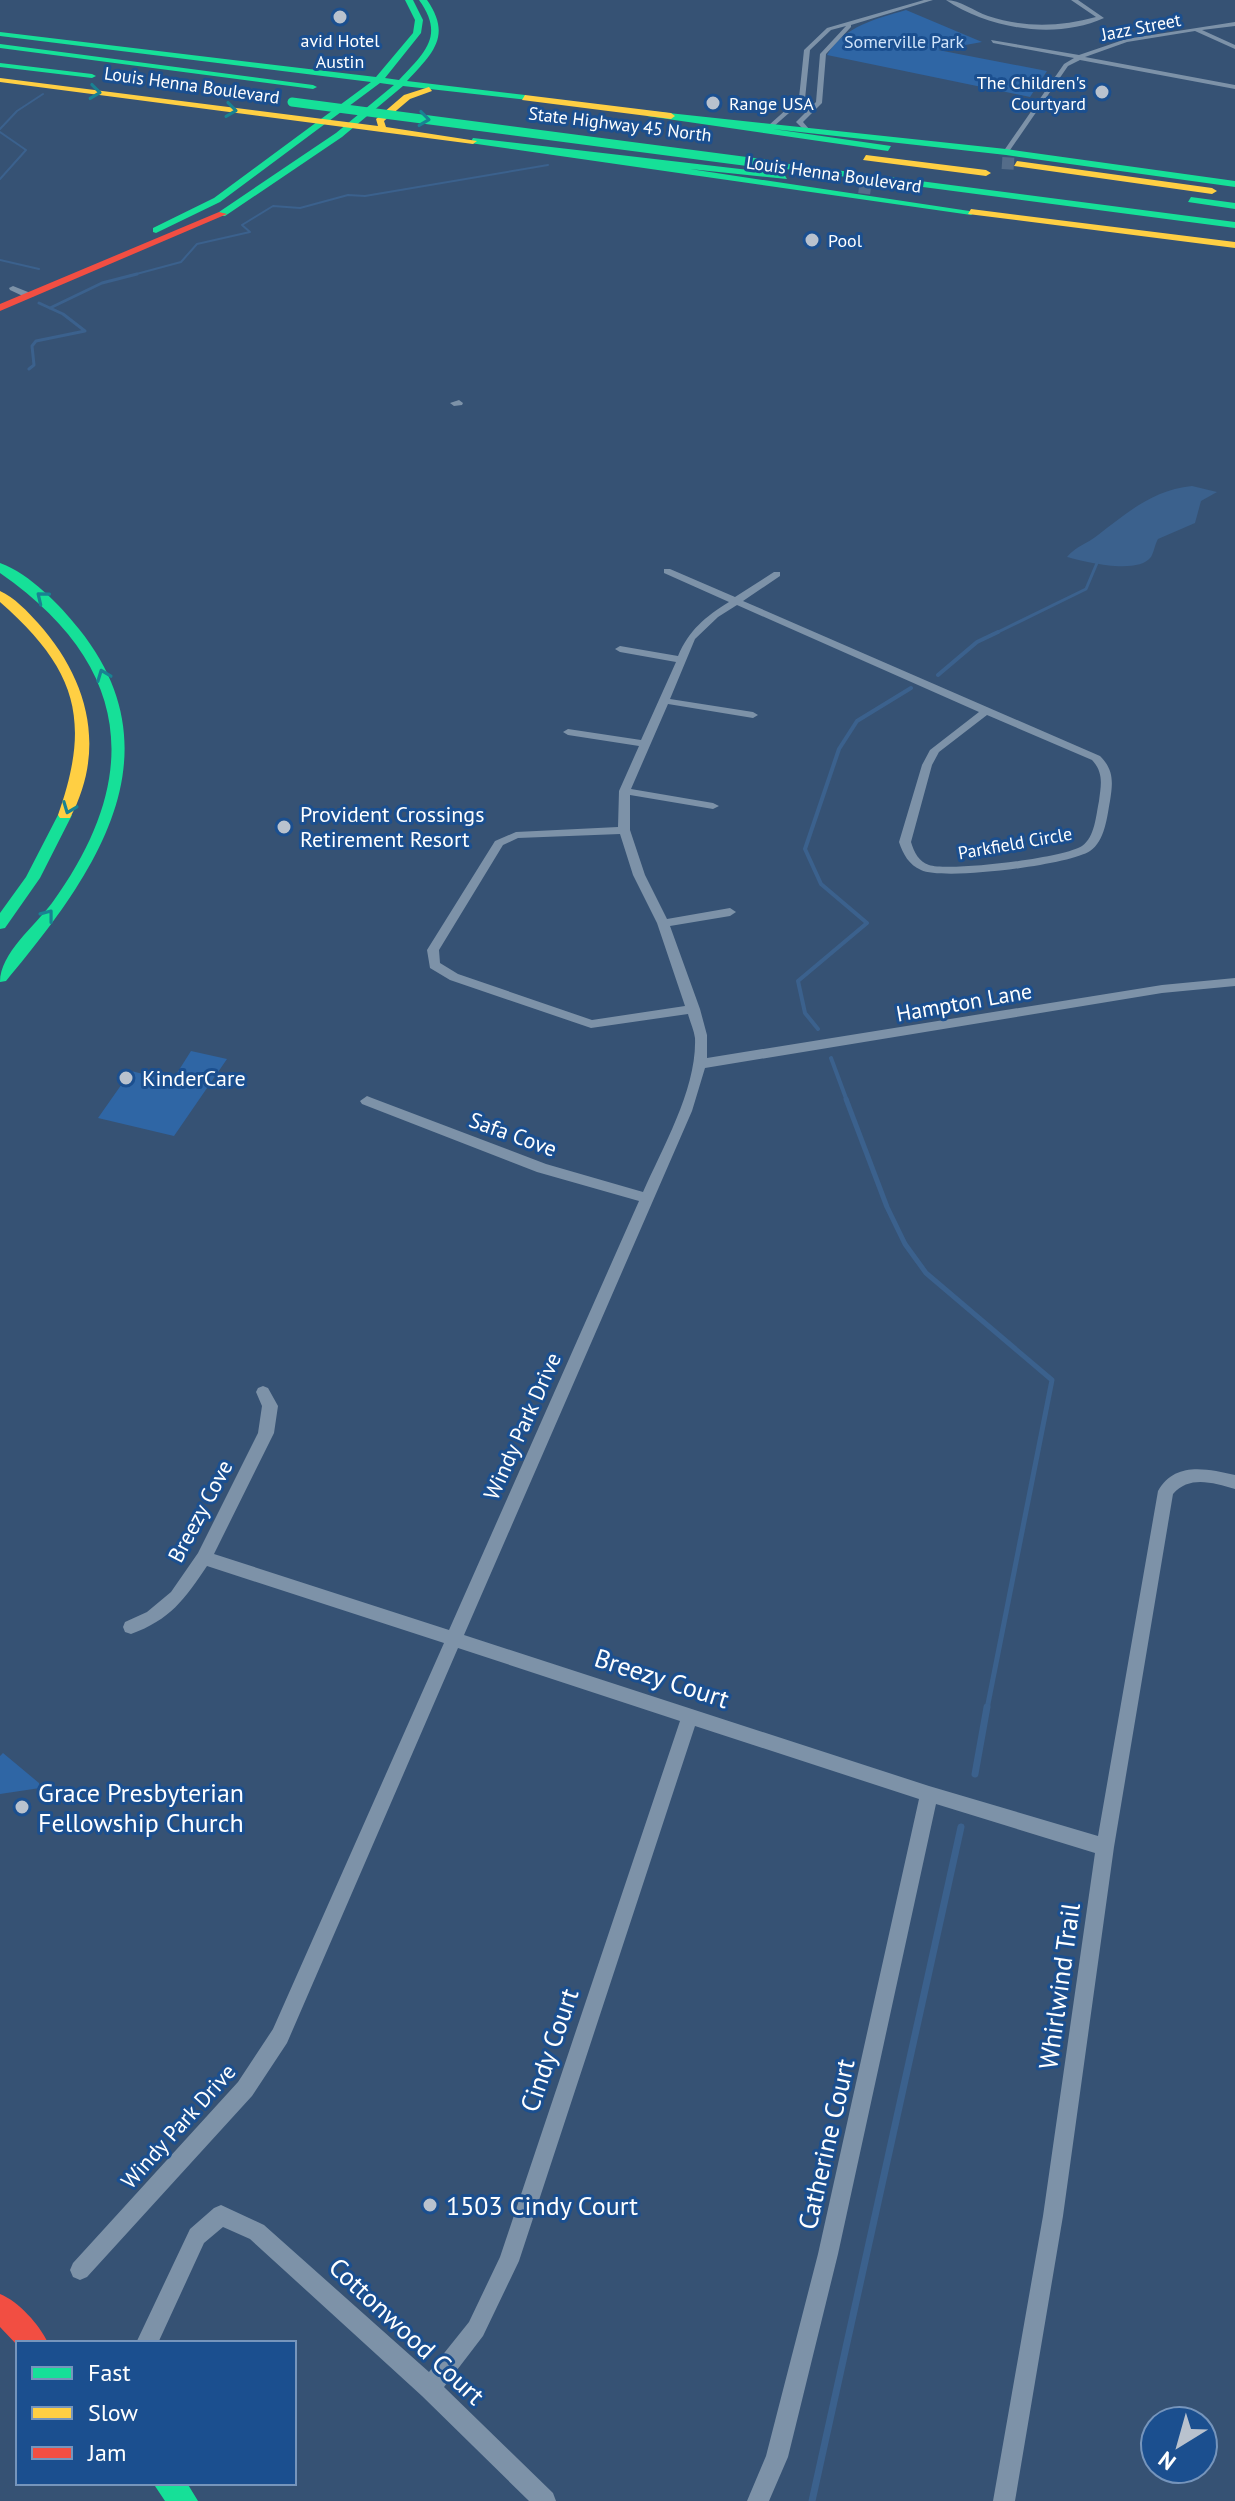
<svg xmlns="http://www.w3.org/2000/svg" width="1235" height="2501" font-family="'PT Sans',sans-serif">
<style>
.green{fill:#2f66a5}
.water{fill:#3b618d}
.lines{fill:none;stroke-linecap:round;stroke-linejoin:round}
.stream-far4{stroke:#3b618d;stroke-width:2}
.stream-far3{stroke:#3b618d;stroke-width:3}
.stream-far2{stroke:#3b618d;stroke-width:4}
.stream-far1{stroke:#3b618d;stroke-width:5}
.stream{stroke:#3b618d;stroke-width:7}
.highway-tunnel{stroke:#546c89;stroke-width:12;stroke-dasharray:12 6;stroke-linecap:butt}
.street{fill:#7d92a8;fill-rule:evenodd}
.fast{fill:#16e098;fill-rule:evenodd}
.slow{fill:#ffcf43;fill-rule:evenodd}
.jam{fill:#f24e42;fill-rule:evenodd}
.fast-bridge{stroke:#16e098;stroke-width:9}
.oneway{stroke:#198292}
.poi-dot{fill:#b9c2ce;stroke:#1b4f8f;stroke-width:3}
.labels{text-anchor:middle;dominant-baseline:central;stroke-width:6;stroke-linejoin:round;paint-order:stroke}
.far-street-label{font-size:18px;fill:#fff;stroke:#1b4f8f}
.far-poi-label{font-size:18px;fill:#fff;stroke:#1b4f8f;text-anchor:start}
.far-park-label{font-size:18px;fill:#cfe3fa;stroke:#1b4f8f}
.poi-label{font-size:22px;fill:#fff;stroke:#1b4f8f;text-anchor:start}
.street-label{font-size:22px;fill:#fff;stroke:#1b4f8f}
.near-street-label{font-size:26px;fill:#fff;stroke:#1b4f8f}
.near-poi-label{font-size:26px;fill:#fff;stroke:#1b4f8f;text-anchor:start}
</style>
<rect width="100%" height="100%" fill="#365274"/>
<path class="green" d="M 906,10 L 982,42 L 938,50 L 1047,71 L 1030,97 L 827,55 C 844,26 876,19 906,10 Z
M 191,1051 L 227,1059 L 174,1136 L 98,1118 L 131,1071 L 172,1081 Z
M 3,1753 L 39,1783 L 40,1788 L 0,1794 L 0,1756 Z"/>
<path class="water" d="M 1192,486 L 1217,492 L 1201,501 L 1195,523 L 1158,539 C 1155,544 1154,552 1151,557 C 1138,575 1085,562 1067,557 C 1076,546 1087,544 1098,535 C 1128,512 1153,490 1192,486 Z"/>
<g class="lines">
<path class="stream-far4" d="M 0,129 L 17,111 L 43,94
M 0,132 L 26,150 L 0,179
M 0,260 L 39,269
M 129,276 L 181,262 L 197,244 L 250,232 L 242,225 L 273,206 L 300,208 L 348,195 L 365,196 L 548,165"/>
<path class="stream-far3" d="M 50,308 L 102,283 L 137,274
M 29,369 L 34,365 L 32,346 L 36,341 L 85,331 L 63,314 L 39,303
M 994,634 L 1086,589 L 1097,563"/>
<path class="stream-far2" d="M 938,675 L 977,642 L 998,632
M 818,1029 L 805,1013 L 798,981 L 867,923 L 821,884 L 805,849 L 839,749 L 857,721 L 911,688
M 831,1058 L 847,1101"/>
<path class="stream-far1" d="M 846,1099 L 887,1207 L 905,1244 L 926,1273 L 1052,1380 L 987,1709"/>
<path class="stream" d="M 975,1774 L 987,1707
M 812,2501 L 961,1827"/>
<path class="highway-tunnel" d="M 1002,163 L 1017,164
M 859,187 L 874,189"/>
<path class="street" d="M 924,0 L 933,0 L 851,25 L 851,27 L 826,54 L 822,103 L 803,122 L 809,129 L 804,130 L 796,122 L 816,102 L 820,54 L 846,26 L 831,30 L 810,50 L 805,99 L 773,127 L 769,127 L 769,125 L 799,98 L 804,50 L 827,28 Z
M 946,0 C 960,0 974,11 988,16 C 1024,28 1060,27 1096,17 L 1071,0 L 1078,0 L 1104,18 C 1056,40 989,29 946,0 Z
M 1235,22 L 1235,26 L 1202,30 L 1235,45 L 1235,49 L 1195,31 L 1127,42 L 1085,57 L 1235,85 L 1235,89 L 1080,60 L 1068,66 L 1008,153 L 1003,152 L 1064,64 L 1074,58 L 993,43 L 991,40 L 1079,55 L 1126,39 Z
M 13,286 L 33,294 L 34,296 L 27,298 L 10,290 L 9,288 Z
M 459,400 L 463,403 L 462,405 L 454,406 L 450,403 Z
M 664,569 L 670,569 L 735,597 L 774,572 L 780,572 L 780,576 L 743,601 L 1100,756 C 1114,770 1113,782 1110,801 C 1107,817 1105,841 1090,851 C 1069,865 944,881 921,870 C 909,865 903,854 899,842 L 922,765 L 930,750 L 979,712 L 737,605 L 718,617 L 695,639 L 670,699 L 753,712 L 758,715 L 753,718 L 668,704 L 631,789 L 713,803 L 719,806 L 713,809 L 630,795 L 630,830 L 645,875 L 667,919 L 730,908 L 736,912 L 730,916 L 670,926 L 700,1009 L 707,1035 L 707,1058 L 1162,985 L 1235,978 L 1235,986 L 1162,993 L 705,1068 L 692,1111 L 464,1635 L 929,1786 L 1098,1836 L 1158,1491 C 1175,1461 1207,1469 1235,1475 L 1235,1489 C 1213,1483 1190,1475 1173,1494 L 1114,1847 L 1063,2216 L 1015,2501 L 993,2501 L 1043,2216 L 1095,1853 L 936,1804 L 838,2254 L 788,2457 L 769,2501 L 747,2501 L 766,2456 L 818,2254 L 919,1799 L 695,1726 L 519,2261 L 483,2336 L 444,2387 L 553,2493 L 556,2501 L 529,2501 L 422,2396 L 250,2239 L 223,2227 L 204,2243 L 158,2343 L 136,2343 L 190,2229 L 214,2208 L 221,2205 L 264,2225 L 429,2372 L 469,2322 L 500,2257 L 680,1721 L 458,1648 L 287,2043 L 252,2096 L 87,2277 L 80,2280 L 73,2277 L 70,2270 L 73,2263 L 238,2082 L 273,2029 L 444,1643 L 207,1566 C 185,1599 170,1620 131,1634 L 125,1632 L 123,1627 L 125,1622 L 147,1612 L 171,1592 L 198,1553 L 258,1433 L 262,1406 L 256,1392 L 258,1388 L 263,1386 L 268,1388 L 278,1406 L 274,1433 L 214,1554 L 449,1630 L 639,1201 L 537,1172 L 362,1104 L 360,1101 L 367,1096 L 372,1098 L 546,1164 L 643,1192 C 663,1147 697,1088 695,1038 C 694,1030 690,1022 688,1014 L 591,1028 L 450,980 L 430,968 L 427,950 L 495,841 L 516,832 L 618,827 L 619,791 L 639,746 L 568,735 L 563,732 L 568,729 L 641,740 L 676,662 L 620,652 L 615,649 L 620,646 L 678,656 C 689,630 705,617 729,602 L 664,573 ZM 987,715 L 1092,760 C 1104,773 1101,785 1099,801 C 1096,815 1095,837 1082,846 C 1064,858 950,872 929,865 C 919,862 914,852 911,842 L 932,765 L 939,752 ZM 620,834 L 633,875 L 657,923 L 685,1006 L 592,1020 L 458,974 L 440,963 L 439,950 L 503,845 L 518,838 Z"/>
<path class="fast" d="M 405,0 L 413,0 L 423,20 L 421,33 L 385,78 L 399,80 C 425,52 445,36 419,0 L 427,0 C 452,36 433,53 407,81 L 525,95 L 528,100 L 403,86 L 342,137 L 225,216 L 219,216 L 219,212 L 336,133 L 394,85 L 380,83 L 220,202 L 156,233 L 153,232 L 153,228 L 214,198 L 371,82 L 0,36 L 0,32 L 376,77 L 413,33 L 415,20 Z
M 0,44 L 313,85 L 317,87 L 313,89 L 0,48 Z
M 0,63 L 92,74 L 96,76 L 92,78 L 0,67 Z
M 650,111 L 1006,149 L 1235,181 L 1235,187 L 1006,155 L 773,129 L 891,146 L 888,151 L 647,116 Z
M 473,138 L 784,174 L 787,179 L 690,169 L 976,212 L 971,215 L 470,143 Z
M 766,161 L 1235,222 L 1235,228 L 763,166 Z
M 1191,197 L 1235,203 L 1235,209 L 1188,202 Z
M 0,563 C 30,574 60,605 79,629 C 181,756 92,878 6,981 L 0,982 C 0,953 35,926 52,903 C 145,775 130,663 0,573 Z
M 65,811 L 72,815 L 40,878 L 5,928 L 0,929 L 0,913 L 26,877 L 58,815 Z
M 153,2483 L 187,2483 L 198,2501 L 165,2501 Z"/>
<path class="slow" d="M 0,78 L 378,126 L 376,119 L 404,95 L 429,87 L 432,91 L 410,99 L 384,121 L 386,127 L 477,141 L 473,144 L 0,82 Z
M 525,95 L 671,113 L 675,116 L 671,119 L 522,100 Z
M 866,155 L 986,170 L 991,173 L 986,176 L 863,160 Z
M 1017,161 L 1212,188 L 1217,191 L 1212,194 L 1014,166 Z
M 971,209 L 1235,242 L 1235,248 L 968,214 Z
M 0,591 C 14,597 28,612 38,623 C 88,679 107,748 70,818 L 60,818 L 58,815 C 92,719 76,669 0,602 Z"/>
<path class="jam" d="M 219,212 L 227,214 L 0,311 L 0,304 Z
M 0,2294 C 18,2301 40,2325 48,2343 L 18,2343 L 18,2346 L 0,2327 Z"/>
<path class="fast-bridge" d="M 292,102 L 766,164"/>
</g>
<defs><path id="oneway-chevron" d="M-2-3.5L2.5 0L-2 3.5" fill="none" stroke-width="1.6" stroke-linecap="round" stroke-linejoin="round" transform="scale(2)"/></defs>
<g class="oneway">
<use href="#oneway-chevron" transform="translate(95 92) rotate(7)"/>
<use href="#oneway-chevron" transform="translate(231 110) rotate(8)"/>
<use href="#oneway-chevron" transform="translate(424 119) rotate(7)"/>
<use href="#oneway-chevron" transform="translate(42 597) rotate(-141)"/>
<use href="#oneway-chevron" transform="translate(103 675) rotate(-111)"/>
<use href="#oneway-chevron" transform="translate(69 808) rotate(111)"/>
<use href="#oneway-chevron" transform="translate(48 915) rotate(-52)"/>
</g>
<g class="poi-dot">
<circle cx="340" cy="17" r="8"/>
<circle cx="1102" cy="92" r="8"/>
<circle cx="713" cy="103" r="8"/>
<circle cx="812" cy="240" r="8"/>
<circle cx="284" cy="827" r="8"/>
<circle cx="126" cy="1078" r="8"/>
<circle cx="22" cy="1807" r="8"/>
<circle cx="430" cy="2205" r="8"/>
</g>
<g class="labels">
<g class="far-street-label">
<text transform="translate(1141 27) rotate(-11)">Jazz Street</text>
<text transform="translate(192 85) rotate(8)">Louis Henna Boulevard</text>
<text transform="translate(620 124) rotate(7)">State Highway 45 North</text>
<text transform="translate(834 174) rotate(8)">Louis Henna Boulevard</text>
<text transform="translate(1015 843) rotate(-10)">Parkfield Circle</text>
</g>
<g class="far-poi-label">
<text x="340" y="40" text-anchor="middle">avid Hotel<tspan x="340" dy="21">Austin</tspan></text>
<text x="1086" y="82" text-anchor="end">The Children's<tspan x="1086" dy="21">Courtyard</tspan></text>
<text x="729" y="103">Range USA</text>
<text x="828" y="240">Pool</text>
</g>
<g class="far-park-label">
<text x="904" y="41">Somerville Park</text>
</g>
<g class="poi-label">
<text x="300" y="814">Provident Crossings<tspan x="300" dy="25">Retirement Resort</tspan></text>
<text x="142" y="1078">KinderCare</text>
</g>
<g class="street-label">
<text transform="translate(964 1002) rotate(-10)">Hampton Lane</text>
<text transform="translate(513 1134) rotate(20)">Safa Cove</text>
<text transform="translate(522 1426) rotate(-66)">Windy Park Drive</text>
<text transform="translate(200 1511) rotate(-62)">Breezy Cove</text>
<text transform="translate(178 2126) rotate(-48)">Windy Park Drive</text>
</g>
<g class="near-street-label">
<text transform="translate(662 1678) rotate(18)">Breezy Court</text>
<text transform="translate(1059 1986) rotate(-82)">Whirlwind Trail</text>
<text transform="translate(549 2050) rotate(-71)">Cindy Court</text>
<text transform="translate(826 2144) rotate(-77)">Catherine Court</text>
<text transform="translate(407 2331) rotate(43)">Cottonwood Court</text>
</g>
<g class="near-poi-label">
<text x="38" y="1792">Grace Presbyterian<tspan x="38" dy="30">Fellowship Church</tspan></text>
<text x="446" y="2205">1503 Cindy Court</text>
</g>
</g>
<rect x="16" y="2341" width="280" height="144" fill="#1b4f8f" stroke="#7695bc" stroke-width="2"/>
<rect x="32" y="2367" width="40" height="12" fill="#16e098" stroke="#7695bc" stroke-width="2"/>
<text x="88" y="2381" font-size="24" fill="#ffffff">Fast</text>
<rect x="32" y="2407" width="40" height="12" fill="#ffcf43" stroke="#7695bc" stroke-width="2"/>
<text x="88" y="2421" font-size="24" fill="#ffffff">Slow</text>
<rect x="32" y="2447" width="40" height="12" fill="#f24e42" stroke="#7695bc" stroke-width="2"/>
<text x="88" y="2461" font-size="24" fill="#ffffff">Jam</text>
<g transform="translate(1179 2445) rotate(217)"><circle r="38" fill="#1b4f8f" stroke="#7695bc" stroke-width="2"/>
<path d="M0-6L14 30L0 20L-14 30Z" fill="#b9c2ce"/>
<text y="-12" font-size="22" font-weight="bold" text-anchor="middle" fill="#ffffff">N</text>
</g>
</svg>
